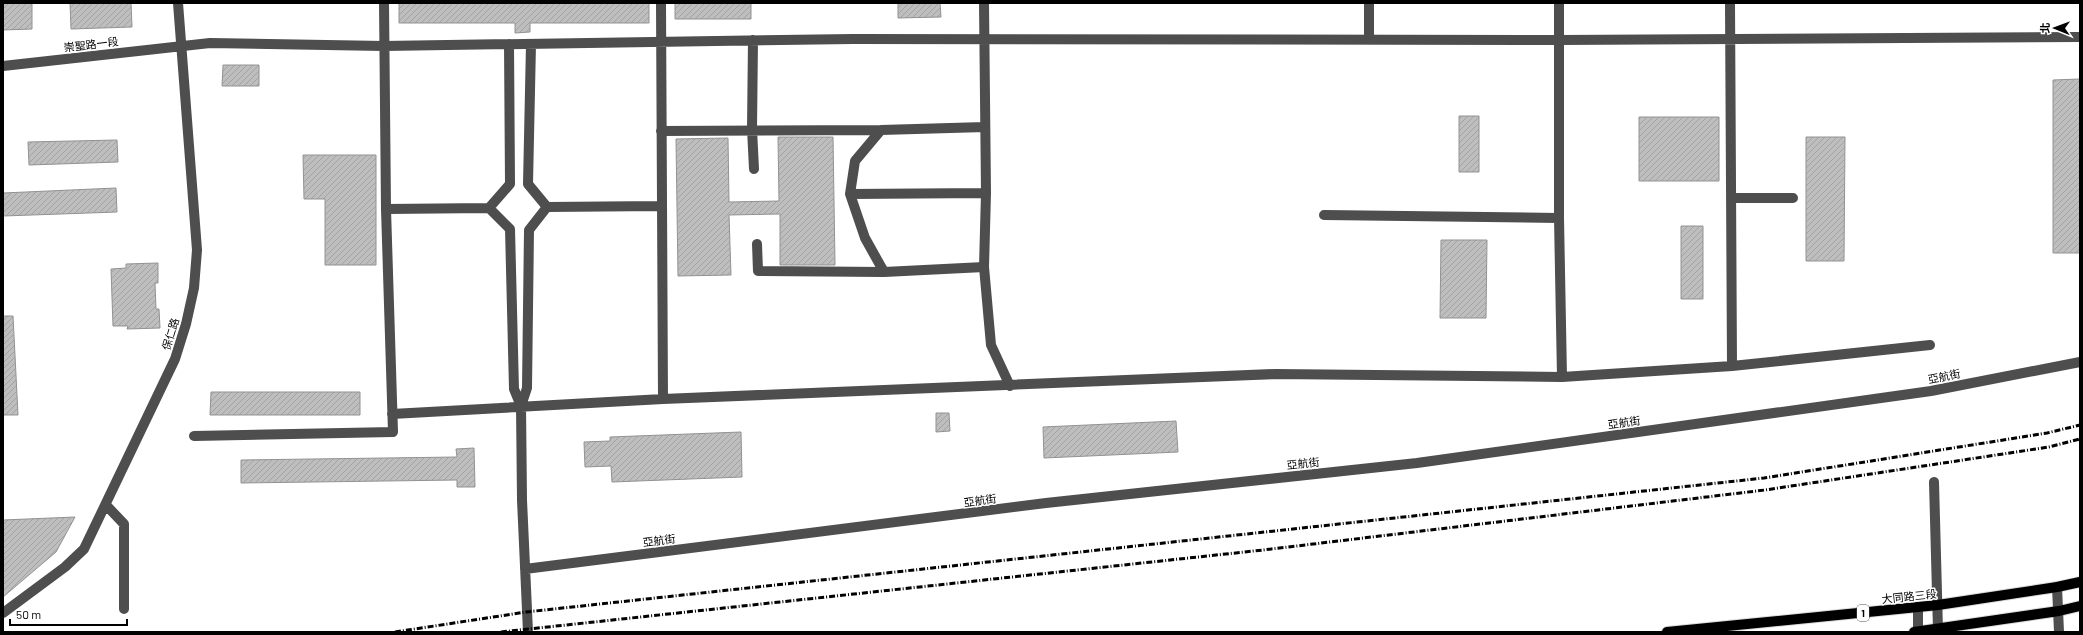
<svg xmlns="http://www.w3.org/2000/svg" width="2083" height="635" font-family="Barlow,'Noto Sans TC',sans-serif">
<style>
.building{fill:url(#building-hatch);stroke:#929292}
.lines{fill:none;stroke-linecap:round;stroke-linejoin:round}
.major-casing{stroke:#dbdbdb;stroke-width:12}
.minor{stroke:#4e4e4e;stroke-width:10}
.major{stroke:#000;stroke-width:10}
.rail{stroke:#000;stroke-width:3;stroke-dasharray:6 2 1 2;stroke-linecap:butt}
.labels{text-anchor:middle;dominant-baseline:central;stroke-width:3;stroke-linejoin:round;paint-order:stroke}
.shield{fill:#fff;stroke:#4c4c4c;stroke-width:1}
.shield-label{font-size:10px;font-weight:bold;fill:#000}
.street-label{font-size:11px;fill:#000;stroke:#fff}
</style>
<defs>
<pattern id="building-hatch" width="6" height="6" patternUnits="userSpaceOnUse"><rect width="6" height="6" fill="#bebebe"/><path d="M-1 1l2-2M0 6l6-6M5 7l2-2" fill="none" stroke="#a2a2a2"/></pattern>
</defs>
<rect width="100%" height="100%" fill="#fff"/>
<path class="building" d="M 3,3 L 32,3 L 32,29 L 3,30 Z
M 70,3 L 131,3 L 132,27 L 71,29 Z
M 399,3 L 649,3 L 649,23 L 530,23 L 530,32 L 515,33 L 515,23 L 399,23 Z
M 675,3 L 751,3 L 751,19 L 675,19 Z
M 898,3 L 940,3 L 941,17 L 898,18 Z
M 223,65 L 259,65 L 259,86 L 222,86 Z
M 2080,79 L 2080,253 L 2053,253 L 2053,80 Z
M 1459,116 L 1479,116 L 1479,172 L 1459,172 Z
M 1639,117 L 1719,117 L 1719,181 L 1639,181 Z
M 778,137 L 833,137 L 835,265 L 780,265 L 780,214 L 729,215 L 731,275 L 678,276 L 676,139 L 728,138 L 729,202 L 779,201 Z
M 1806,137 L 1845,137 L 1844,261 L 1806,261 Z
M 117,140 L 118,162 L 29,165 L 28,142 Z
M 303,155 L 376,155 L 376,265 L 325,265 L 325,199 L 304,199 Z
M 116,188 L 117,212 L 3,216 L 3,193 Z
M 1681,226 L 1703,226 L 1703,299 L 1681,299 Z
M 1441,240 L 1487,240 L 1486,318 L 1440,318 Z
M 158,263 L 158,283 L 155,283 L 156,309 L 159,309 L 160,328 L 127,329 L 128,326 L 113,326 L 111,269 L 126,268 L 126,264 Z
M 3,316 L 13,316 L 18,415 L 3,415 Z
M 211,392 L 360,392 L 360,415 L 210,415 Z
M 936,413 L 949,413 L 950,431 L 936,432 Z
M 1176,421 L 1178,452 L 1044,458 L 1043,427 Z
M 741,432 L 742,477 L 612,482 L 611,466 L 585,467 L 584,442 L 610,441 L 610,437 Z
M 474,448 L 475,487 L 457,487 L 457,480 L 241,483 L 241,460 L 457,457 L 456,449 Z
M 75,517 L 56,552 L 3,597 L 3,520 Z"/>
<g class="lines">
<defs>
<path id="major" d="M 1667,632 L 1938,605 L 2057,587 L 2080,582
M 1914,632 L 2059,611 L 2080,606"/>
</defs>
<use href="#major" class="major-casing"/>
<path class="minor" d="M 661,3 L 663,399
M 984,3 L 986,193 L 984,267 L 991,345 L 1010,386
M 1369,3 L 1369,39
M 1559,3 L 1559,218 L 1562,377
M 1730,3 L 1732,366
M 753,40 L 752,129 L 754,169
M 509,44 L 510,184 L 489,208 L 510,229 L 514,389 L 521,406 L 522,500 L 528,632
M 3,66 L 210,43 L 384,46 L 853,39 L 1559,40 L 2080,37
M 661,131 L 881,130
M 850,194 L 986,193
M 1731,198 L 1793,198
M 547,207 L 661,206
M 386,209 L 489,208
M 1324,215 L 1559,218
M 757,244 L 758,271 L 884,272
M 984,267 L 884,272 L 865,238 L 850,194 L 855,161 L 881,130 L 985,127
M 521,406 L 527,388 L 529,230 L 547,207 L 528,184 L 531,44
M 392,414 L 663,399 L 1275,374 L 1562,377 L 1732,366 L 1930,345
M 194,436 L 393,432 L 386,209 L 384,3
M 1934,482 L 1938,630
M 106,505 L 124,524 L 124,609
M 525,569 L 1046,503 L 1417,463 L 1931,391 L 2080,362
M 2057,587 L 2059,632
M 3,613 L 65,567 L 84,549 L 175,359 L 186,324 L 194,288 L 197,250 L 178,3
M 1918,632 L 1918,607"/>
<use href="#major" class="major"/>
<path class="rail" d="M 395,632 L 526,612 L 1764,478 L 2047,433 L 2080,425
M 501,632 L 1263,550 L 1765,490 L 2049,447 L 2080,439"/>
</g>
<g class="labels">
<rect class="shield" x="1857" y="605" width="12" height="16" rx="3"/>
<g class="shield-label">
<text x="1863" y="613">1</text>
</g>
<g class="street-label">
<text transform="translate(91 44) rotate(-7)">崇聖路一段</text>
<text transform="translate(170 334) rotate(-73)">保仁路</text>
<text transform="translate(1944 376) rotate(-11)">亞航街</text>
<text transform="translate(1624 422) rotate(-8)">亞航街</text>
<text transform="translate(1303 463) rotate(-6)">亞航街</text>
<text transform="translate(980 500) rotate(-8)">亞航街</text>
<text transform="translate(659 540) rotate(-7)">亞航街</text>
<text transform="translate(1909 596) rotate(-6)">大同路三段</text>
</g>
</g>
<rect width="2083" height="635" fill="none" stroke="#000000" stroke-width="8"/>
<g transform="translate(2055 28) rotate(271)" stroke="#ffffff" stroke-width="3" paint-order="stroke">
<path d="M0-3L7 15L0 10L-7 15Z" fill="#000000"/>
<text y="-6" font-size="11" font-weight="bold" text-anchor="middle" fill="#000000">北</text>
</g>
<path d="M10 619v6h117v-6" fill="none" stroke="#000000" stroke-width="2"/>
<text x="16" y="619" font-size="12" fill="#000000" stroke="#ffffff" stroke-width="3" paint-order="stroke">50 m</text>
</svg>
